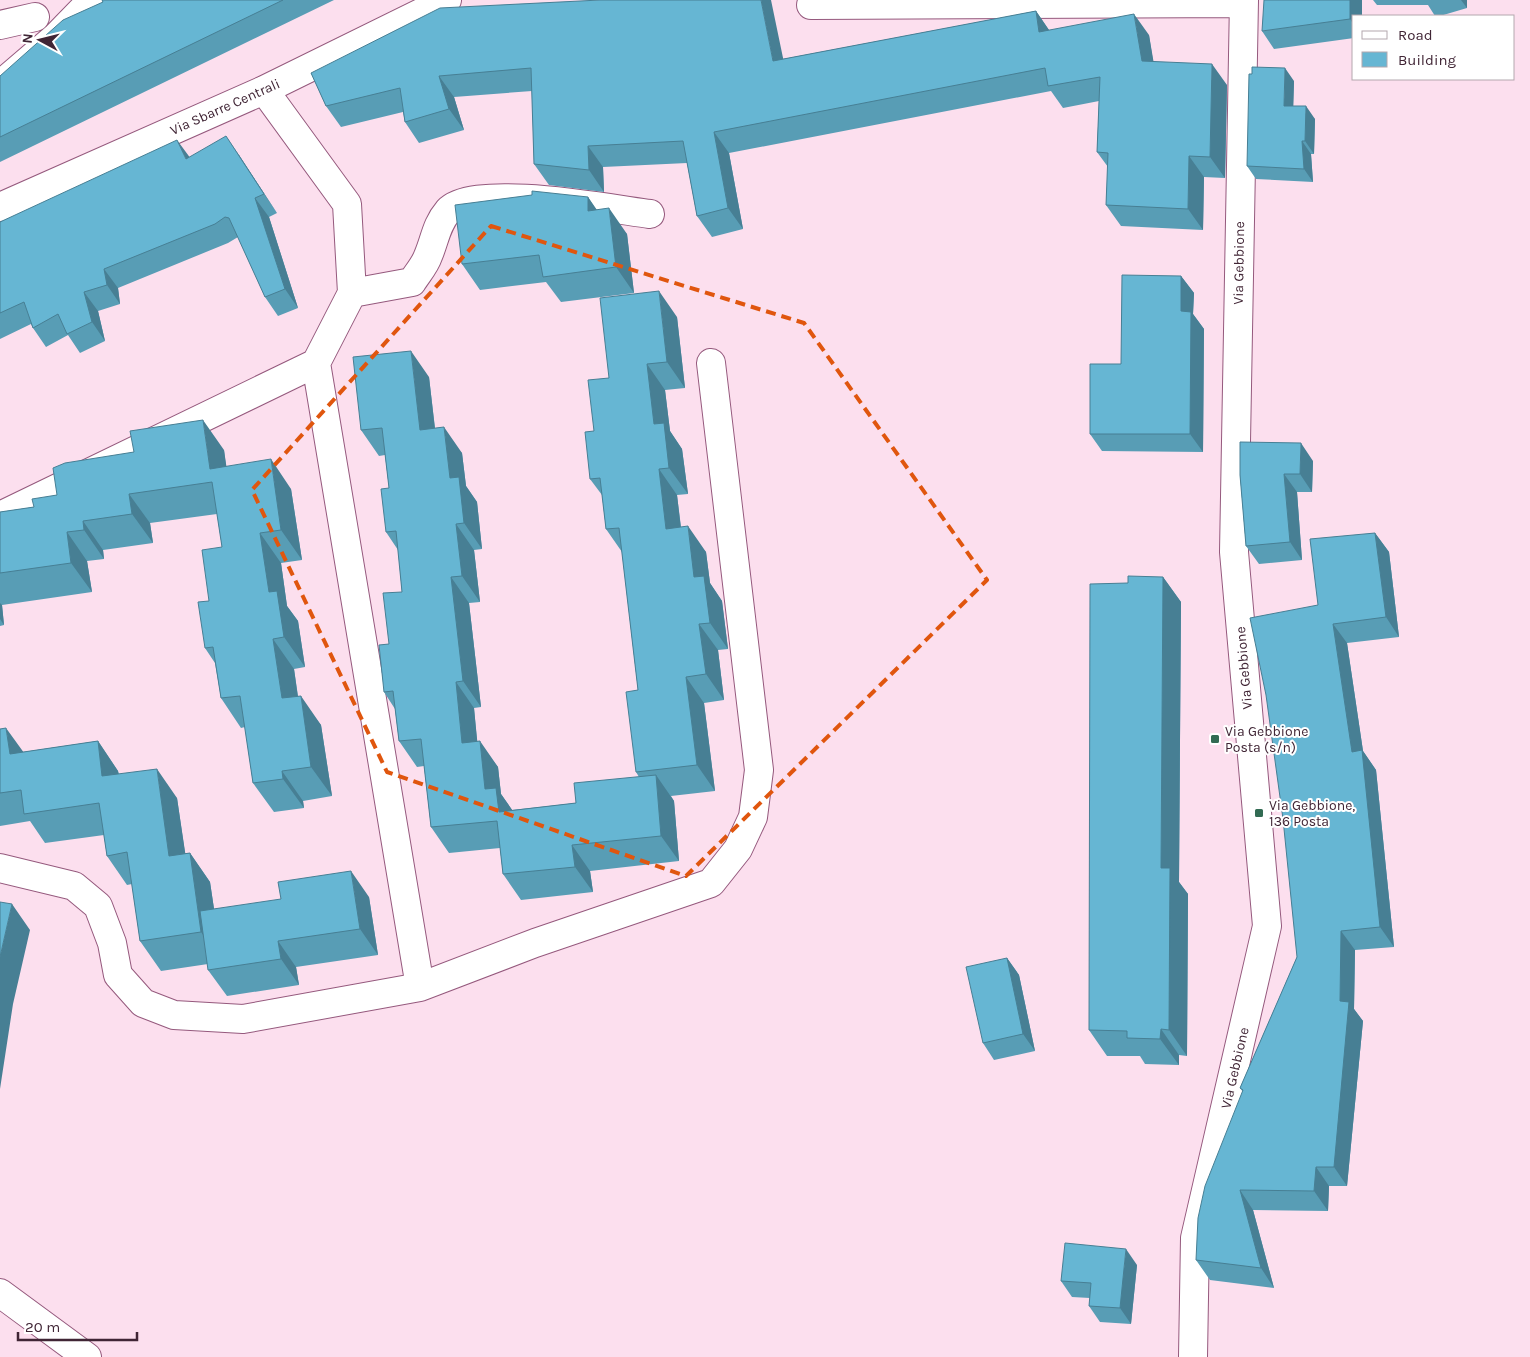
<svg xmlns="http://www.w3.org/2000/svg" width="1530" height="1357" font-family="Karla,sans-serif">
<style>
.lines{fill:none;stroke-linecap:round;stroke-linejoin:round}
.minor-casing{stroke:#95597d;stroke-width:30}
.minor{stroke:#fff;stroke-width:28}
.wall{fill:#589db5}
.shaded-wall{fill:#477f94}
.building{fill:#66b6d3;stroke:#477f94}
.marked{fill:none;stroke:#e0560e;stroke-width:4;stroke-dasharray:10 6;stroke-linejoin:round}
.poi-dot{fill:#326b53;stroke:#fff;stroke-width:2}
.labels{text-anchor:middle;dominant-baseline:central;stroke-width:4;stroke-linejoin:round;paint-order:stroke}
.street-label{font-size:14px;fill:#402535;stroke:#fff}
.poi-label{font-size:14px;fill:#402535;stroke:#fff;text-anchor:start}
</style>
<rect width="100%" height="100%" fill="#fcdfee"/>
<g class="lines">
<defs>
<path id="minor" d="M 811,5 L 1244,3
M 0,25 L 35,17
M 0,85 L 57,36 L 92,0
M 264,90 L 347,204 L 352,293 L 316,363
M 0,207 L 264,90 L 447,0
M 352,293 L 412,282 C 417,274 425,265 428,256 C 435,240 436,225 448,211 C 474,183 611,209 650,214
M 0,516 L 316,363 L 420,987 L 243,1019 L 174,1015 L 143,1003 L 118,975 L 112,943 L 98,906 L 74,886 L 0,868
M 420,987 L 535,943 L 711,883 L 738,849 L 753,817 L 759,770 L 711,363
M 0,1293 L 87,1357
M 1193,1357 L 1195,1238 L 1267,926 L 1234,552 L 1244,0"/>
</defs>
<use href="#minor" class="minor-casing"/>
<use href="#minor" class="minor"/>
</g>
<path class="wall" d="M 102,0 L 334,0 L 0,162 L 0,76 L 103,2 Z
M 1373,0 L 1467,0 L 1467,8 L 1440,16 L 1435,16 L 1428,5 L 1377,5 Z
M 1036,11 L 1049,30 L 1149,35 L 1153,61 L 1227,85 L 1225,178 L 1204,177 L 1203,230 L 1121,226 L 1106,205 L 1108,167 L 1097,152 L 1099,101 L 1063,108 L 1051,91 L 729,153 L 743,229 L 712,237 L 697,216 L 687,163 L 603,167 L 604,192 L 549,185 L 534,164 L 532,91 L 454,97 L 464,130 L 419,143 L 405,122 L 403,112 L 341,127 L 326,106 L 311,73 L 783,59 Z
M 1354,16 L 1354,38 L 1274,49 L 1262,31 Z
M 1294,81 L 1293,106 L 1315,119 L 1314,154 L 1311,154 L 1313,182 L 1256,179 L 1247,166 Z
M 239,155 L 277,213 L 269,217 L 298,308 L 278,316 L 265,297 L 238,237 L 228,243 L 118,288 L 120,304 L 98,311 L 105,341 L 80,353 L 68,335 L 46,347 L 33,328 L 31,324 L 0,339 L 0,222 L 190,157 Z
M 588,197 L 596,210 L 627,234 L 634,293 L 561,302 L 546,282 L 480,290 L 462,264 Z
M 1181,276 L 1194,293 L 1193,314 L 1204,329 L 1203,452 L 1102,451 L 1090,434 L 1121,364 Z
M 677,317 L 685,388 L 665,390 L 670,431 L 682,449 L 688,494 L 677,495 L 681,527 L 706,552 L 710,583 L 722,601 L 728,649 L 718,650 L 724,700 L 704,703 L 715,791 L 671,796 L 674,801 L 679,861 L 590,871 L 593,892 L 521,900 L 503,874 L 500,848 L 449,853 L 431,827 L 424,766 L 417,767 L 399,741 L 395,709 L 384,692 L 389,644 L 402,592 L 398,550 L 386,532 L 389,488 L 385,455 L 379,456 L 361,430 L 429,377 L 435,428 L 462,453 L 466,486 L 477,502 L 482,549 L 474,550 L 480,602 L 469,603 L 481,707 L 474,708 L 477,741 L 498,767 L 501,794 L 512,810 L 576,803 L 639,777 L 636,772 L 638,690 L 622,552 L 606,529 L 602,495 L 590,479 L 594,431 L 609,378 Z
M 224,450 L 226,466 L 291,489 L 302,560 L 281,563 L 287,606 L 298,621 L 305,667 L 294,669 L 298,696 L 321,725 L 332,796 L 303,801 L 304,808 L 274,812 L 253,783 L 245,727 L 241,728 L 221,698 L 215,663 L 205,648 L 209,601 L 222,547 L 217,514 L 150,523 L 153,543 L 103,550 L 104,559 L 87,561 L 92,592 L 2,605 L 4,625 L 0,626 L 0,512 L 34,507 L 57,495 Z
M 1313,461 L 1312,492 L 1297,492 L 1302,560 L 1259,564 L 1246,546 L 1240,475 Z
M 1375,533 L 1389,552 L 1399,637 L 1347,643 L 1363,751 L 1376,770 L 1394,947 L 1355,950 L 1354,1009 L 1363,1021 L 1347,1186 L 1329,1186 L 1328,1211 L 1253,1210 L 1274,1288 L 1210,1280 L 1196,1260 L 1243,1092 L 1240,1088 L 1297,957 L 1318,605 Z
M 1163,577 L 1181,602 L 1179,882 L 1188,894 L 1187,1056 L 1179,1055 L 1179,1065 L 1145,1064 L 1140,1056 L 1107,1056 L 1089,1030 L 1128,583 Z
M 0,729 L 23,752 L 98,741 L 118,771 L 119,774 L 177,798 L 185,853 L 190,853 L 210,882 L 214,909 L 369,897 L 378,955 L 296,967 L 299,985 L 227,996 L 208,970 L 208,964 L 161,971 L 140,941 L 132,884 L 127,885 L 107,856 L 104,835 L 45,843 L 30,821 L 0,826 Z
M 1007,958 L 1019,975 L 1035,1051 L 994,1060 L 983,1043 Z
M 1137,1265 L 1131,1324 L 1100,1322 L 1089,1306 L 1090,1298 L 1072,1297 L 1061,1281 Z"/>
<path class="shaded-wall" d="M 761,0 L 771,0 L 788,82 L 773,61 Z
M 1350,0 L 1362,0 L 1362,16 L 1354,16 L 1354,25 L 1350,19 Z
M 1461,0 L 1467,0 L 1467,8 Z
M 1036,11 L 1051,33 L 1039,32 Z
M 1134,14 L 1149,35 L 1157,82 L 1142,61 Z
M 1212,64 L 1227,85 L 1225,178 L 1210,157 Z
M 1285,68 L 1294,81 L 1293,119 L 1284,106 Z
M 439,76 L 454,97 L 464,130 L 449,109 Z
M 1306,106 L 1315,119 L 1314,154 L 1305,141 Z
M 714,132 L 729,153 L 743,229 L 728,208 Z
M 226,136 L 239,155 L 277,213 L 264,194 Z
M 177,140 L 191,159 L 186,159 Z
M 1302,141 L 1311,154 L 1313,182 L 1304,169 Z
M 588,146 L 603,167 L 604,192 L 589,170 Z
M 1189,156 L 1204,177 L 1203,230 L 1188,209 Z
M 588,197 L 606,223 L 588,211 Z
M 255,198 L 269,217 L 298,308 L 285,289 Z
M 609,208 L 627,234 L 634,293 L 616,267 Z
M 104,269 L 118,288 L 120,304 L 107,285 Z
M 1181,276 L 1194,293 L 1193,314 L 1204,329 L 1203,452 L 1190,434 L 1181,311 Z
M 659,291 L 677,317 L 685,388 L 667,362 Z
M 84,292 L 98,311 L 105,341 L 92,322 Z
M 411,351 L 429,377 L 438,456 L 420,430 Z
M 647,364 L 665,390 L 670,431 L 682,449 L 688,494 L 669,468 L 654,424 Z
M 203,420 L 224,450 L 231,498 L 210,469 Z
M 444,427 L 462,453 L 466,486 L 477,502 L 482,549 L 464,523 L 450,478 Z
M 1301,443 L 1313,461 L 1312,492 L 1300,474 Z
M 271,459 L 291,489 L 302,560 L 281,530 Z
M 659,469 L 677,495 L 684,555 L 666,529 Z
M 1284,474 L 1297,492 L 1302,560 L 1290,542 Z
M 129,494 L 150,523 L 153,543 L 132,514 Z
M 83,521 L 103,550 L 104,559 L 84,530 Z
M 456,524 L 474,550 L 480,602 L 462,576 Z
M 688,526 L 706,552 L 710,583 L 722,601 L 728,649 L 710,623 L 694,577 Z
M 67,532 L 87,561 L 92,592 L 71,563 Z
M 260,533 L 281,563 L 287,606 L 298,621 L 305,667 L 284,637 L 269,592 Z
M 1375,533 L 1389,552 L 1399,637 L 1386,617 Z
M 451,577 L 469,603 L 481,707 L 463,681 Z
M 1163,577 L 1181,602 L 1179,882 L 1188,894 L 1187,1056 L 1169,1030 L 1161,868 Z
M 0,603 L 2,605 L 4,625 L 0,619 Z
M 699,624 L 718,650 L 724,700 L 706,674 Z
M 1333,624 L 1347,643 L 1363,751 L 1376,770 L 1394,947 L 1380,927 L 1352,752 Z
M 273,639 L 294,669 L 302,727 L 282,698 Z
M 686,677 L 704,703 L 715,791 L 697,765 Z
M 456,682 L 474,708 L 480,769 L 462,743 Z
M 301,696 L 321,725 L 332,796 L 311,767 Z
M 6,728 L 27,757 L 10,754 Z
M 98,741 L 118,771 L 123,805 L 102,776 Z
M 480,741 L 498,767 L 501,794 L 515,814 L 499,812 L 485,789 Z
M 157,769 L 177,798 L 190,885 L 169,856 Z
M 282,771 L 303,801 L 304,808 L 283,779 Z
M 656,775 L 674,801 L 679,861 L 661,836 Z
M 572,845 L 590,871 L 593,892 L 575,867 Z
M 190,853 L 210,882 L 222,962 L 201,932 Z
M 351,871 L 369,897 L 378,955 L 360,929 Z
M 12,904 L 30,930 L 13,1004 L 0,1089 L 0,957 Z
M 1341,931 L 1355,950 L 1354,1009 L 1363,1021 L 1347,1186 L 1334,1167 L 1340,1001 Z
M 278,941 L 296,967 L 299,985 L 281,959 Z
M 1007,958 L 1019,975 L 1035,1051 L 1023,1034 Z
M 1161,1029 L 1179,1055 L 1179,1065 L 1160,1039 Z
M 1316,1167 L 1329,1186 L 1328,1211 L 1314,1191 Z
M 1240,1190 L 1253,1210 L 1274,1288 L 1261,1268 Z
M 1126,1249 L 1137,1265 L 1131,1324 L 1120,1308 Z"/>
<path class="building" d="M 102,0 L 283,0 L 0,137 L 0,76 L 63,20 L 103,2 Z
M 600,0 L 761,0 L 773,61 L 1036,11 L 1039,32 L 1134,14 L 1142,61 L 1212,64 L 1210,157 L 1189,156 L 1188,209 L 1106,205 L 1108,153 L 1097,152 L 1100,77 L 1048,86 L 1045,68 L 714,132 L 728,208 L 697,216 L 683,141 L 588,146 L 589,170 L 534,164 L 531,68 L 439,76 L 449,109 L 405,122 L 400,88 L 326,106 L 311,73 L 440,8 Z
M 1264,0 L 1350,0 L 1350,19 L 1262,31 Z
M 1252,67 L 1285,68 L 1284,106 L 1306,106 L 1305,141 L 1302,141 L 1304,169 L 1247,166 L 1249,74 L 1252,74 Z
M 226,136 L 264,194 L 255,198 L 285,289 L 265,297 L 229,218 L 225,217 L 215,224 L 104,269 L 107,285 L 84,292 L 92,322 L 67,334 L 58,314 L 33,328 L 24,302 L 0,313 L 0,222 L 177,140 L 186,159 Z
M 532,191 L 588,197 L 588,211 L 609,208 L 616,267 L 543,277 L 539,255 L 462,264 L 455,205 L 532,195 Z
M 1122,275 L 1181,276 L 1181,311 L 1191,312 L 1190,434 L 1090,434 L 1090,364 L 1121,364 Z
M 659,291 L 667,362 L 647,364 L 654,424 L 664,423 L 669,468 L 659,469 L 666,529 L 688,526 L 694,577 L 704,576 L 710,623 L 699,624 L 706,674 L 686,677 L 697,765 L 636,772 L 626,692 L 638,690 L 619,528 L 606,529 L 600,478 L 590,479 L 585,432 L 594,431 L 588,380 L 609,378 L 600,298 Z
M 411,351 L 420,430 L 444,427 L 450,478 L 459,477 L 464,523 L 456,524 L 462,576 L 451,577 L 463,681 L 456,682 L 462,743 L 480,741 L 485,789 L 496,788 L 499,812 L 576,803 L 574,783 L 656,775 L 661,836 L 572,845 L 575,867 L 503,874 L 497,821 L 431,827 L 421,739 L 399,741 L 393,691 L 384,692 L 379,645 L 389,644 L 383,593 L 402,592 L 396,531 L 386,532 L 381,489 L 389,488 L 382,428 L 361,430 L 353,357 Z
M 203,420 L 210,469 L 271,459 L 281,530 L 260,533 L 269,592 L 277,591 L 284,637 L 273,639 L 282,698 L 301,696 L 311,767 L 282,771 L 283,779 L 253,783 L 240,696 L 221,698 L 213,647 L 205,648 L 198,602 L 209,601 L 202,550 L 222,547 L 212,482 L 129,494 L 132,514 L 83,521 L 84,530 L 67,532 L 71,563 L 0,573 L 0,512 L 34,507 L 32,499 L 57,495 L 53,468 L 65,463 L 134,452 L 130,431 Z
M 1240,442 L 1301,443 L 1300,474 L 1284,474 L 1290,542 L 1246,546 L 1240,475 Z
M 1375,533 L 1386,617 L 1333,624 L 1352,752 L 1362,750 L 1380,927 L 1341,931 L 1340,1001 L 1349,1002 L 1334,1167 L 1316,1167 L 1314,1191 L 1240,1190 L 1261,1268 L 1196,1260 L 1198,1218 L 1205,1186 L 1243,1090 L 1240,1088 L 1297,957 L 1283,819 L 1266,695 L 1250,618 L 1318,605 L 1310,539 Z
M 1128,576 L 1163,577 L 1161,868 L 1170,868 L 1169,1030 L 1161,1029 L 1160,1039 L 1127,1038 L 1127,1031 L 1089,1030 L 1090,584 L 1128,583 Z
M 6,728 L 10,754 L 98,741 L 102,776 L 157,769 L 169,856 L 190,853 L 201,932 L 140,941 L 127,852 L 107,856 L 99,803 L 24,814 L 21,790 L 0,793 L 0,729 Z
M 351,871 L 360,929 L 278,941 L 281,959 L 208,970 L 200,911 L 281,899 L 278,882 Z
M 0,902 L 12,904 L 0,957 Z
M 1007,958 L 1023,1034 L 983,1043 L 966,967 Z
M 1065,1243 L 1126,1249 L 1120,1308 L 1089,1306 L 1091,1283 L 1061,1281 Z"/>
<path class="marked" d="M 491,226 L 804,323 L 987,580 L 686,876 L 387,772 L 252,490 Z"/>
<g class="poi-dot">
<rect x="1210" y="734" width="10" height="10" rx="2.5"/>
<rect x="1254" y="808" width="10" height="10" rx="2.5"/>
</g>
<g class="labels">
<g class="street-label">
<text transform="translate(225 107) rotate(-24)">Via Sbarre Centrali</text>
<text transform="translate(1239 263) rotate(-89)">Via Gebbione</text>
<text transform="translate(1244 668) rotate(-95)">Via Gebbione</text>
<text transform="translate(1235 1068) rotate(-77)">Via Gebbione</text>
</g>
<g class="poi-label">
<text x="1225" y="731">Via Gebbione<tspan x="1225" dy="16">Posta (s/n)</tspan></text>
<text x="1269" y="805">Via Gebbione,<tspan x="1269" dy="16">136 Posta</tspan></text>
</g>
</g>
<rect x="1352" y="15" width="162" height="65" fill="#ffffff" stroke="#b3a8ae"/>
<rect x="1362" y="31" width="25" height="8" fill="#ffffff" stroke="#b3a8ae"/>
<text x="1398" y="40" font-size="15" fill="#402535">Road</text>
<rect x="1362" y="52" width="25" height="15" fill="#66b6d3" stroke="#b3a8ae"/>
<text x="1398" y="65" font-size="15" fill="#402535">Building</text>
<g transform="translate(40 40) rotate(277)" stroke="#ffffff" stroke-width="4" paint-order="stroke">
<path d="M0-4L9 19L0 12L-9 19Z" fill="#402535"/>
<text y="-8" font-size="14" font-weight="bold" text-anchor="middle" fill="#402535">N</text>
</g>
<path d="M18 1332v8h119v-8" fill="none" stroke="#402535" stroke-width="2.5"/>
<text x="25" y="1332" font-size="15" fill="#402535" stroke="#ffffff" stroke-width="4" paint-order="stroke">20 m</text>
</svg>
